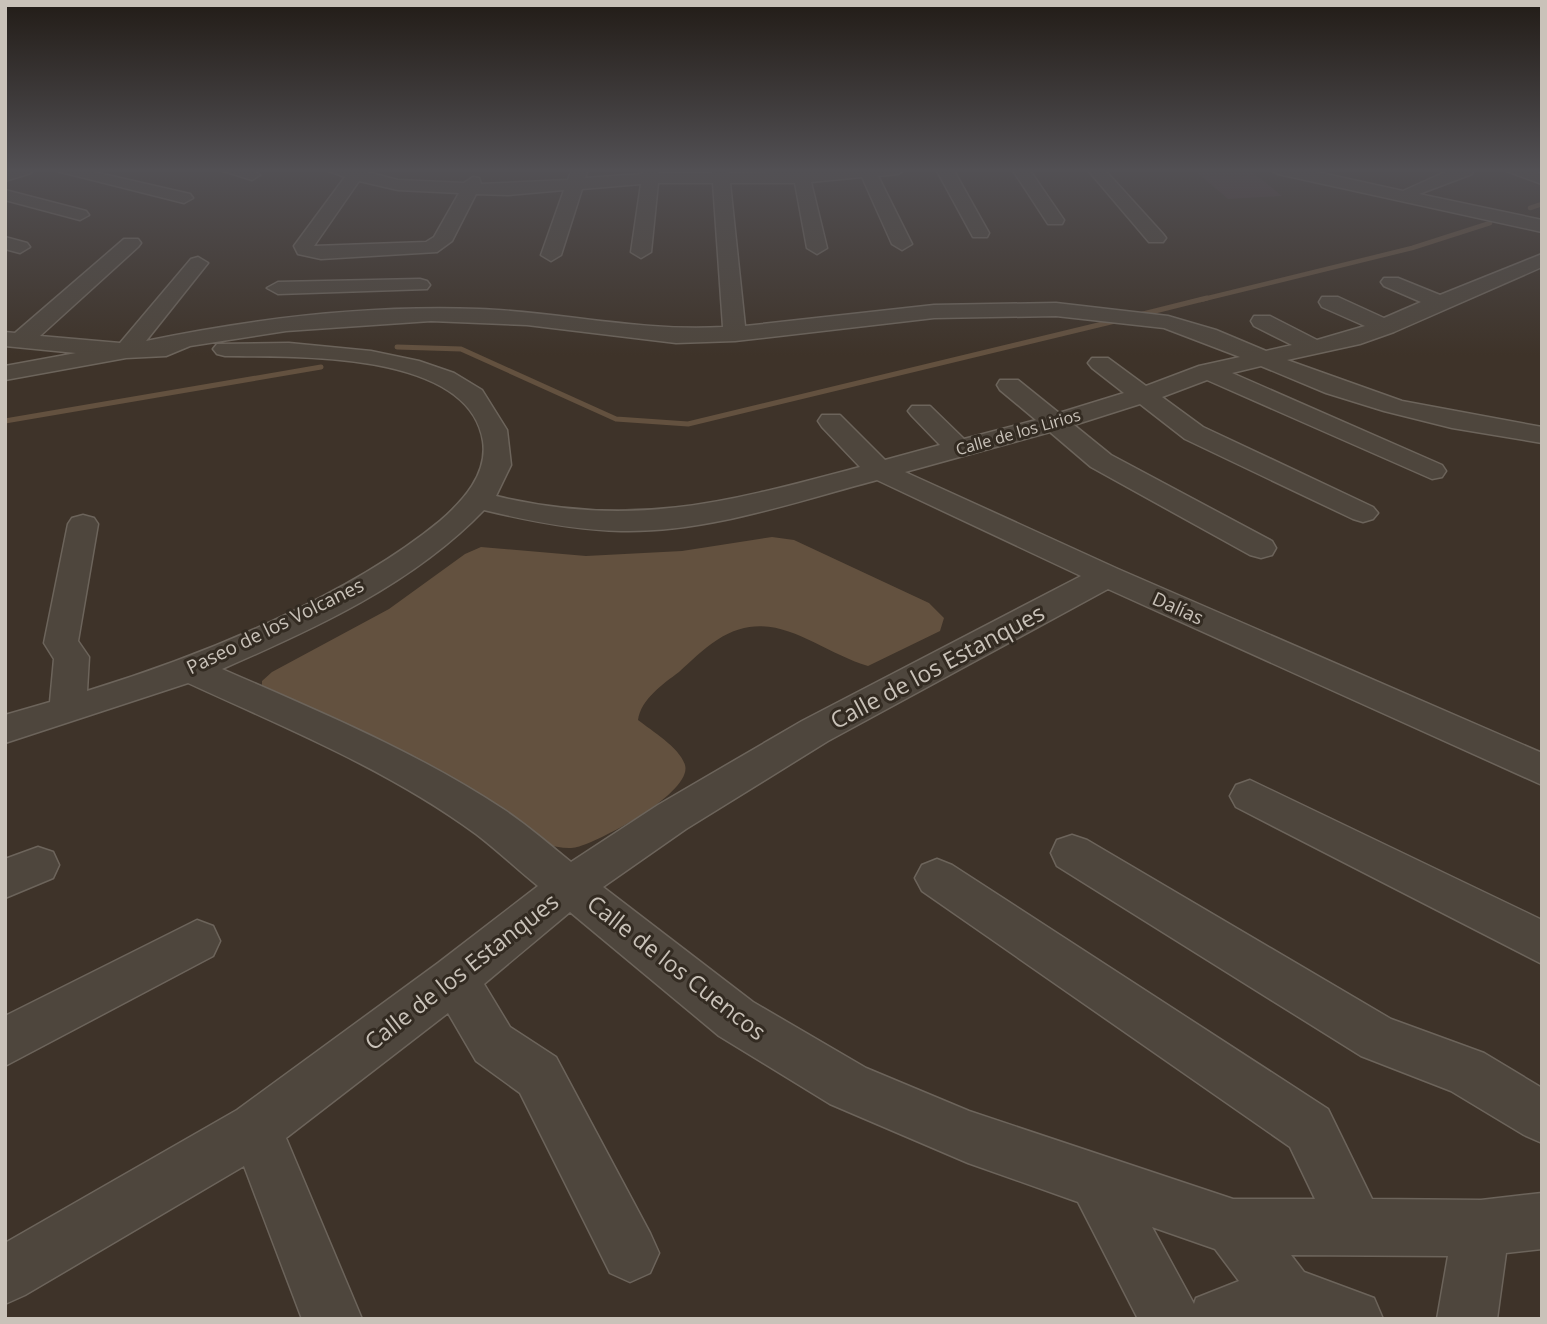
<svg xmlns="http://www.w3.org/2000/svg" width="1547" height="1324" font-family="'Open Sans',sans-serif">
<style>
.green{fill:#4d383b}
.water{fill:#63513f}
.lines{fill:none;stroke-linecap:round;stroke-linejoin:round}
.stream-far1{stroke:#63513f;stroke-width:4.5}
.stream{stroke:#63513f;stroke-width:5}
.minor-casing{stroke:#6c645b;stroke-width:3}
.minor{fill:#4e463d;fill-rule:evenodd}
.labels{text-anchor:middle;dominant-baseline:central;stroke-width:6;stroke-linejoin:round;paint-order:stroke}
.far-street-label{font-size:16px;fill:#c9c2b9;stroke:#332b22}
.street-label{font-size:19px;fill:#c9c2b9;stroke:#332b22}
.near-street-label{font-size:23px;fill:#c9c2b9;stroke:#332b22}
</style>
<rect width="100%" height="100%" fill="#3e3329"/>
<path class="green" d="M 1193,169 L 1249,169 L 1282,196 L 1228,199 Z"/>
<path class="water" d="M 772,537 L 794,540 L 929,603 L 944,618 L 940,631 L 868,666 C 816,651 773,603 717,640 C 703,649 691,661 679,672 C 663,684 641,699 638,720 C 652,731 680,748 685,765 C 693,792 601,841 577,847 C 568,850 555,846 545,845 L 262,691 L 262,681 L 272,672 L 389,609 L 465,554 L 481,547 L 586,556 L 682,551 Z"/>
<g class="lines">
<path class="stream-far1" d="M 1530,208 L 1542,204
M 1200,300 L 1412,248 L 1490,223"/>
<path class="stream" d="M 1135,316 L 1207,298
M 397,347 L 461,349 L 616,419 L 688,424 L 1119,320
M 5,421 L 321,367"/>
<defs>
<path id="minor" d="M 33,169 L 31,173 L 5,181 L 5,170 Z
M 49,169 L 81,169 L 190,194 L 193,198 L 184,203 Z
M 217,169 L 250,169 L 260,175 L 252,180 Z
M 324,169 L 355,169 L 398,180 L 464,183 L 473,177 L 479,178 L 481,184 L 568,180 L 572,169 L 588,169 L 585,178 L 642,174 L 643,169 L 659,169 L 659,173 L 712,173 L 712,169 L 728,169 L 729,173 L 906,169 L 898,174 L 878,176 L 912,244 L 902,250 L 892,244 L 862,177 L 811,182 L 827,248 L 817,254 L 807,248 L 795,183 L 730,183 L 745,326 L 934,305 L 1056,303 L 1168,316 L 1216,330 L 1266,351 L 1292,345 L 1254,326 L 1251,321 L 1254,316 L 1270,316 L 1317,340 L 1365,326 L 1322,307 L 1319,302 L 1322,297 L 1338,297 L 1384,318 L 1421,302 L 1384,286 L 1381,282 L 1384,278 L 1398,278 L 1440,295 L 1542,254 L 1542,267 L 1394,332 L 1360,344 L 1287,360 L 1402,401 L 1542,427 L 1542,443 L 1452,428 L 1384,411 L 1326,393 L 1261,366 L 1232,373 L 1442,465 L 1446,471 L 1442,477 L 1432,479 L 1207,380 L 1162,397 L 1203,427 L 1373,507 L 1378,513 L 1373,519 L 1363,522 L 1353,519 L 1185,439 L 1140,404 L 1074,425 L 1111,455 L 1272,541 L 1276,548 L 1272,555 L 1261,558 L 1250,555 L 1091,467 L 1050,432 L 905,472 L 1118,569 L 1542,753 L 1542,785 L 1108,589 L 828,741 L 686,829 L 603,887 L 753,1002 L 866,1068 L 969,1111 L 1233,1199 L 1315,1199 L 1290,1147 L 922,891 L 915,878 L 922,865 L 937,859 L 952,865 L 1328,1109 L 1372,1199 L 1481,1200 L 1542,1193 L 1542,1249 L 1506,1253 L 1497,1319 L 1437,1319 L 1448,1256 L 1291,1255 L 1304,1272 L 1374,1298 L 1383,1319 L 1138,1319 L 1078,1202 L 968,1163 L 830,1104 L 719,1036 L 570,912 L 484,984 L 510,1027 L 556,1057 L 650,1233 L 659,1253 L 650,1273 L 630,1282 L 610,1273 L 520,1093 L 476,1061 L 448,1013 L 286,1138 L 362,1319 L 302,1319 L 244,1166 L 25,1295 L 5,1304 L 5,1243 L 237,1110 L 438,963 L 538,886 C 517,869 497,850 476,834 C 389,770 286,728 188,683 L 5,743 L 5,715 L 50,702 L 54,659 L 44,643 L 68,524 L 72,518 L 83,515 L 94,518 L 98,524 L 78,641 L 89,657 L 87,691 C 201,656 348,597 440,521 C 463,501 488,474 483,441 C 469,350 294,357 225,356 L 217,354 L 213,349 L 217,344 L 289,343 L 371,351 L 419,361 L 454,373 L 482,390 L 507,430 L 511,465 L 496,496 C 634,529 728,502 860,467 L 822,427 L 818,421 L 822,415 L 840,415 L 885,460 L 940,445 L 912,416 L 908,411 L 912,406 L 930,406 L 964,439 L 1036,420 L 1000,390 L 997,385 L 1000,380 L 1018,380 L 1059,413 L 1124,393 L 1092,368 L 1088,363 L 1092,358 L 1108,358 L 1146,386 L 1199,366 L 1240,357 L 1164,328 L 1056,316 L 934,318 L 735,341 L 676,343 L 527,325 L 431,321 L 286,331 L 190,346 L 166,356 L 126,358 L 5,380 L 5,366 L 76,353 L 5,346 L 5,332 L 15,333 L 124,239 L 138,239 L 141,243 L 138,247 L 40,336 L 120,343 L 191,259 L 198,257 L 208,263 L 146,341 C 256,318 367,305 479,309 C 561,312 641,332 723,327 L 713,183 L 658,183 L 651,252 L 641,258 L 631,252 L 641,184 L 582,189 L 561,255 L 551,261 L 541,255 L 564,190 L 508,195 L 476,194 L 452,241 L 437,252 L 321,259 L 298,254 L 294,246 L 345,177 ZM 359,181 L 398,190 L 459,193 L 434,237 L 426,242 L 314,246 ZM 877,480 L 1081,576 L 802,721 L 658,805 L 571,862 C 549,844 527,825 503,809 C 415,751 318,711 222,669 C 314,629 413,584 484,510 C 529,521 574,530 621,531 C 707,533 794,502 877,480 ZM 1152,1227 L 1215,1249 L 1239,1281 L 1196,1298 L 1194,1304 Z
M 936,169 L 953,169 L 989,233 L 987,237 L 973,237 Z
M 1012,169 L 1029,169 L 1064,220 L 1062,224 L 1048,224 Z
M 1087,169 L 1104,169 L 1163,234 L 1166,238 L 1163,242 L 1149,242 Z
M 1270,169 L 1303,169 L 1403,191 L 1452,169 L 1474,169 L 1472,174 L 1419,194 L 1542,220 L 1542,232 L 1278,174 Z
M 1501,169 L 1528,169 L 1542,174 L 1542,184 Z
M 5,190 L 86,211 L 89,215 L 80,220 L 5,200 Z
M 5,237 L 27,243 L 30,247 L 20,253 L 5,249 Z
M 420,279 L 427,281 L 430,285 L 427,289 L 278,294 L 267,288 L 278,282 Z
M 1250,780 L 1542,920 L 1542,964 L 1236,807 L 1230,796 L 1236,785 Z
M 1072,835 L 1087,840 L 1391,1019 L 1484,1053 L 1542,1088 L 1542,1143 L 1524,1135 L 1451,1091 L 1361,1056 L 1057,866 L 1051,853 L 1057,840 Z
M 38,847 L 53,852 L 59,865 L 53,878 L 5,898 L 5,859 Z
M 197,920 L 213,926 L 220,941 L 213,956 L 5,1066 L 5,1016 Z"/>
</defs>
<use href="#minor" class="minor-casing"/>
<use href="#minor" class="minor"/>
</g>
<linearGradient id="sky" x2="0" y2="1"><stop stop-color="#221c17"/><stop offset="0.48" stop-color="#525054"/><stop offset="1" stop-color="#525054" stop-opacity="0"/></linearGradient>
<rect width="1547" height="355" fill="url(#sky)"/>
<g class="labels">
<g class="far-street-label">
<text transform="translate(1018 432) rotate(-16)">Calle de los Lirios</text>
</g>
<g class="street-label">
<text transform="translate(1178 608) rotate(24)">Dalías</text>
<text transform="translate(275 626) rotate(-26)">Paseo de los Volcanes</text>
</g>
<g class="near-street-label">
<text transform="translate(937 666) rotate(-28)">Calle de los Estanques</text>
<text transform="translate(677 967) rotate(38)">Calle de los Cuencos</text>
<text transform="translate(461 971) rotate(-38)">Calle de los Estanques</text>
</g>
</g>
<rect width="1547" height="1324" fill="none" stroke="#c9c2b9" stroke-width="14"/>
</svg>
